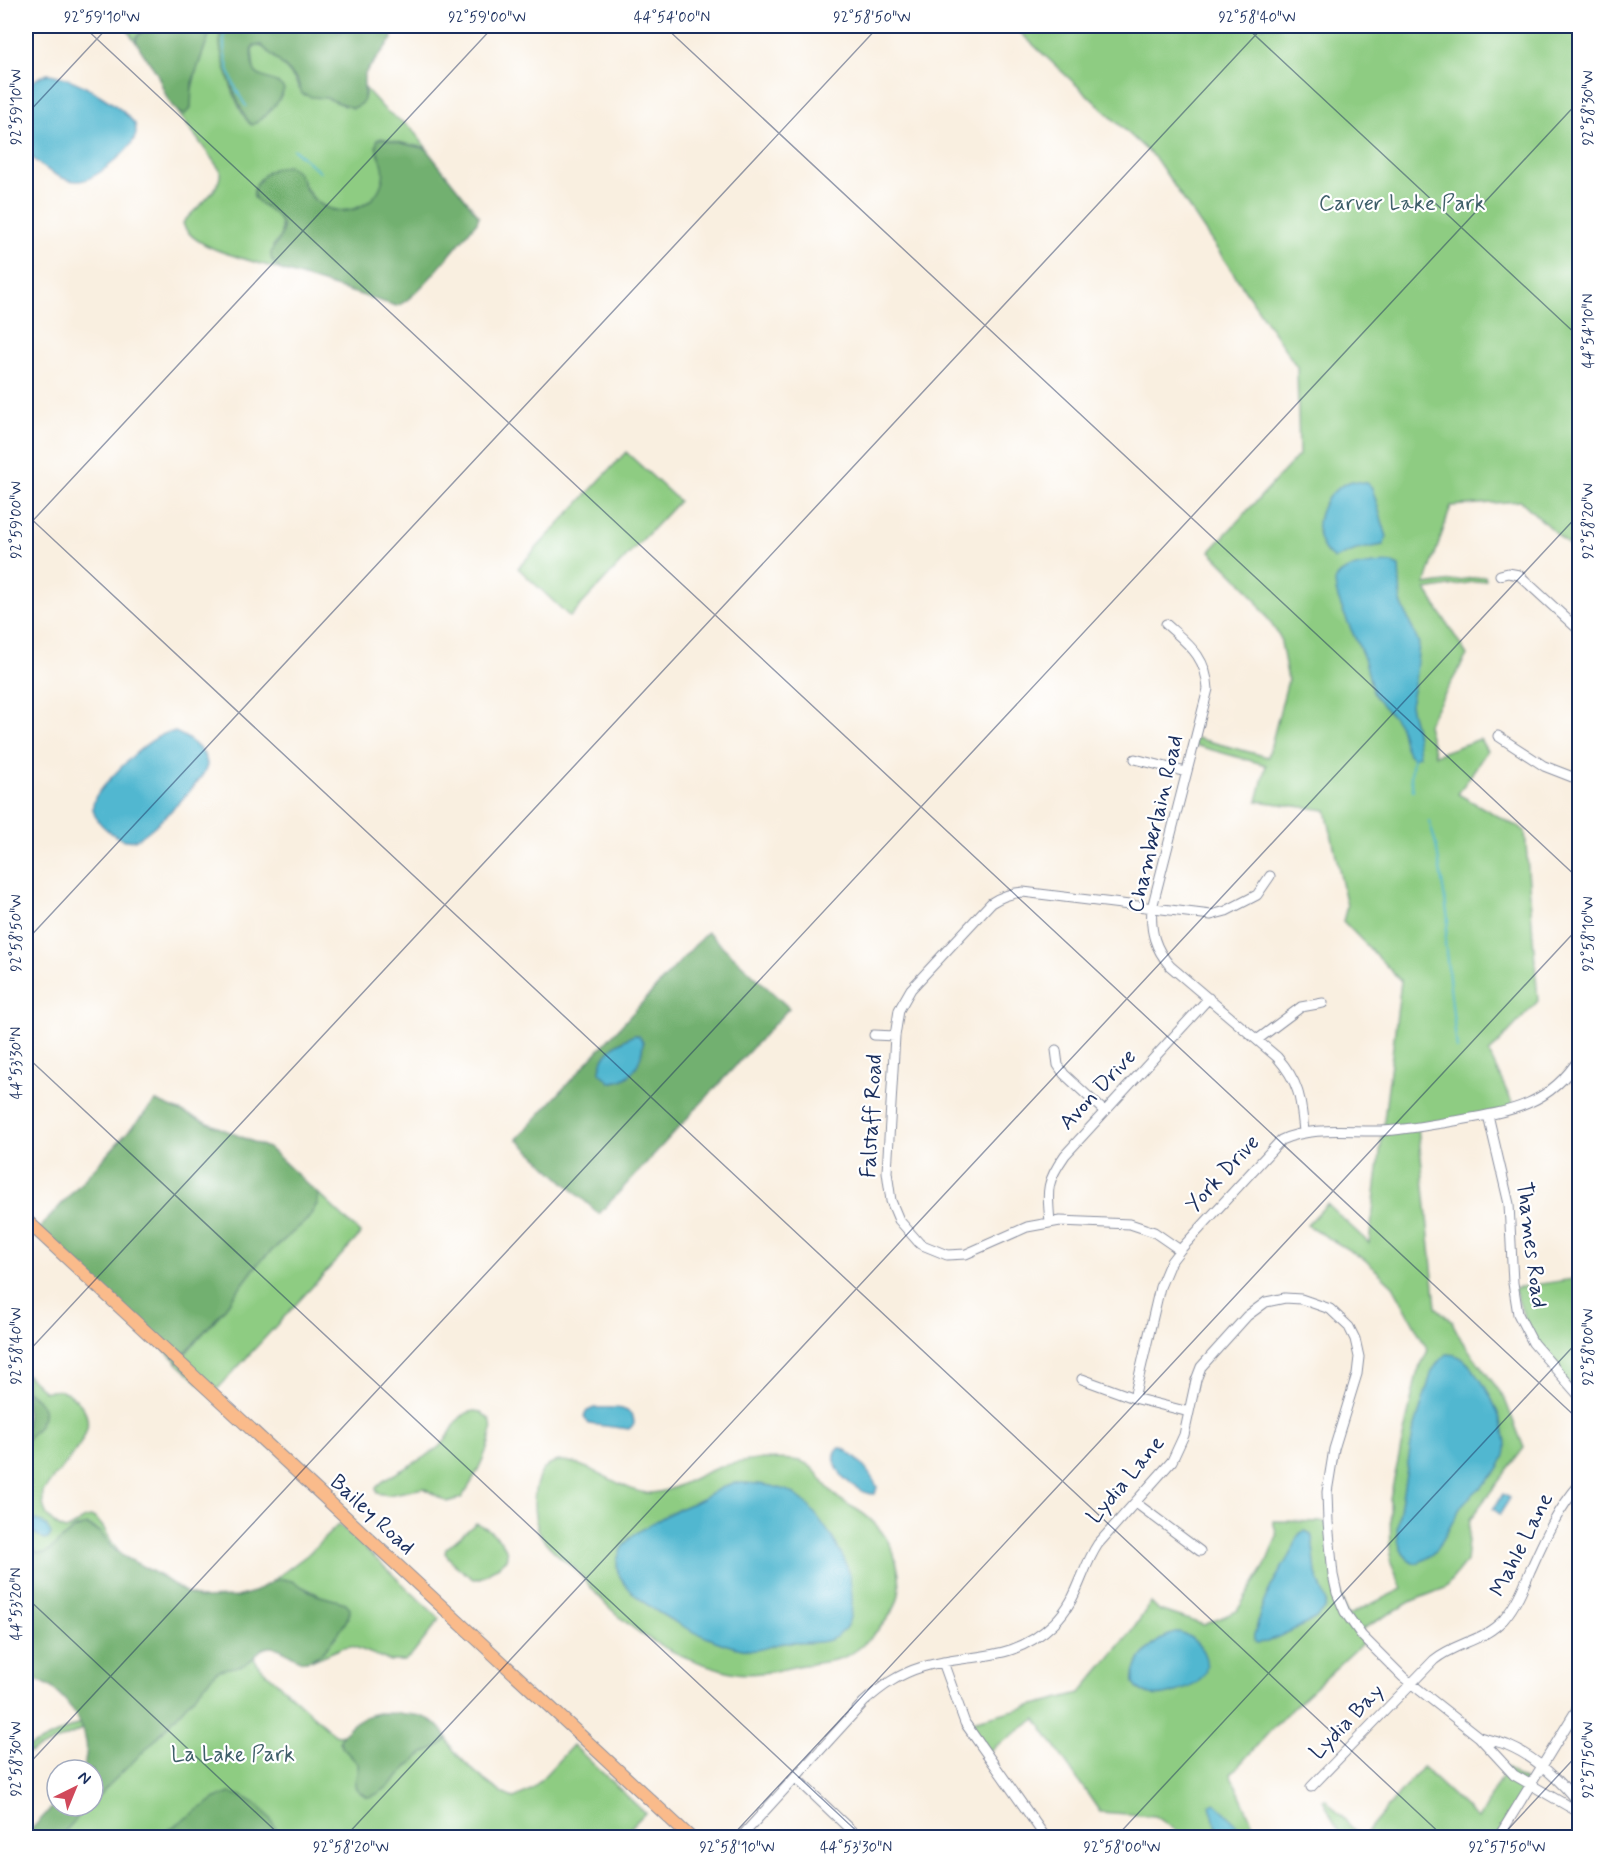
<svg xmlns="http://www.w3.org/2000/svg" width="1605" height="1863" font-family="Mynerve,sans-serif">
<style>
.green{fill:#8ecc82;stroke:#547e70;stroke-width:1.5}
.forest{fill:#72b070;stroke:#467067;stroke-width:1.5;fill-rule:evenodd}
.water{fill:#51b7d0;stroke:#367397;stroke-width:1.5}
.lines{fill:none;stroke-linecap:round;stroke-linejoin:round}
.stream{stroke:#51b7d0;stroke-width:2}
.minor-casing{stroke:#8a8f9f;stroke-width:11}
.major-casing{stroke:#8a8f9f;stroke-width:14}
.minor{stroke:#fff;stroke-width:9}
.major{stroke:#fabb8b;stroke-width:12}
.ticks{fill:none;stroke:#1b2f5e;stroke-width:1.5;stroke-opacity:0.45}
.labels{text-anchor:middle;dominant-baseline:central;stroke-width:4.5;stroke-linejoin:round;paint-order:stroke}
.park-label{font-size:22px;fill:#3e5e69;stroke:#fff}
.street-label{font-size:22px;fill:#1b2f5e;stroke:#fff}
.neatline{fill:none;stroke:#1b2f5e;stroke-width:2}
.ticks-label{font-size:15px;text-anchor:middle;fill:#1b2f5e}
</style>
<rect width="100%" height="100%" fill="#fff"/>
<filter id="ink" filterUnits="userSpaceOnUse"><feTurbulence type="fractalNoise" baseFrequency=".0167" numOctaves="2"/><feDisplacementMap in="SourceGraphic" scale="12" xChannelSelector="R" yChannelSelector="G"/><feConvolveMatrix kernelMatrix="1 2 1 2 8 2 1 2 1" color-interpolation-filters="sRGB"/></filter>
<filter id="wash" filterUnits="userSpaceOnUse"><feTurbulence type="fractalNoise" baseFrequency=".008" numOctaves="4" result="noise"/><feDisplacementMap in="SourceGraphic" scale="24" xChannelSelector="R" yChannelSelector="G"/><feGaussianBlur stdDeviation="1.35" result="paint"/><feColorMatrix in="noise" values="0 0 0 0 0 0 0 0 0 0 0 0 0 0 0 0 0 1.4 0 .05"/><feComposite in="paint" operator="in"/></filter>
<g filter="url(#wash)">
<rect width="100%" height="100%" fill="#f9efe0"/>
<path class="green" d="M 125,26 L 221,26 C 217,48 235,108 250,124 C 262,123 275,104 282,95 L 254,71 L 252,49 L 257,44 C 269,50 296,76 299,89 L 333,100 L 344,106 L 365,96 L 365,88 L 385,110 L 411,128 L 429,151 L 424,147 L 378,139 L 376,146 C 378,152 382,157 384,163 C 394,206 323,236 302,179 L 267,172 L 256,184 L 254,198 L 275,213 L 281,223 L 281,237 L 273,246 L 272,261 L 281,270 C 257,261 190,250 183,223 C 195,207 223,191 220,170 L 175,108 L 179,112 L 191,93 L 196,72 L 209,35 C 200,23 162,23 148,28 C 143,30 140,33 136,37 L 137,44 Z
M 1013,26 L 1579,26 L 1579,555 L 1521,501 L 1451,506 L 1425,585 L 1485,576 L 1486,580 L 1426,590 L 1467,655 L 1427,725 L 1435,755 L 1480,739 L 1487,751 L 1458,794 L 1525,831 L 1538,1001 L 1489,1053 L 1515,1109 L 1418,1127 L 1436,1307 L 1452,1322 L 1462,1341 L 1504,1397 L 1524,1448 L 1470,1519 L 1466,1562 L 1445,1588 L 1412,1601 L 1359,1631 L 1366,1640 L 1284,1716 L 1231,1774 L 1254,1827 L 1283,1837 L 1186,1837 L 1155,1816 L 1100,1812 L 1036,1719 L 986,1753 L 965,1723 L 1080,1693 L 1132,1631 L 1151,1602 L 1159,1610 L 1204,1625 L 1237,1611 L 1265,1566 L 1277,1536 L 1273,1521 L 1328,1522 L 1332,1570 L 1347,1616 L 1402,1589 L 1391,1563 L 1390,1498 L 1417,1373 L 1428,1350 L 1393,1286 L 1364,1259 L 1307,1225 L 1327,1204 L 1369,1243 L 1401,981 L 1343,921 L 1347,906 L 1326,810 L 1257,801 L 1266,765 L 1194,745 L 1196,738 L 1268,757 L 1288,680 L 1280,637 L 1248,589 L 1210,551 L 1299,455 L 1297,367 L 1156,159 Z
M 626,452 L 679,501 L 570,617 L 518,568 Z
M 319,1194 L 361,1234 L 212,1395 L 177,1363 L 221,1313 L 260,1261 L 308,1219 L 317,1204 Z
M 1579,1278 L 1579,1397 L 1533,1343 L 1514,1288 Z
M 26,1374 L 44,1391 C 50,1392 57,1389 63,1391 C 70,1393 77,1400 81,1405 C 105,1433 57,1468 43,1492 C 41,1510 49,1523 65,1530 C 76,1528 81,1516 93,1517 C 106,1525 109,1543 121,1554 C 116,1551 110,1547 106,1542 C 103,1538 102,1534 97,1530 C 77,1515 61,1544 46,1553 L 37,1553 L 26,1543 L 26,1441 L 41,1422 L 33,1396 L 26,1391 Z
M 474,1411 L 481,1412 L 490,1420 C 498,1436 472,1484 461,1498 L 447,1502 L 424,1488 L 388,1495 L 377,1493 L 376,1488 L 382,1482 C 401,1468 425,1460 442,1444 C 454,1431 455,1414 474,1411 Z
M 764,1459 C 776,1460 791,1458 803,1462 C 815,1466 821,1481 829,1489 C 837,1498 846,1504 856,1509 C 875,1520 891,1540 896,1561 C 906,1597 896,1612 871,1637 C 863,1645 855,1653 844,1657 C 829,1663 813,1663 797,1666 C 776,1671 752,1677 731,1672 C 668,1656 624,1630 584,1579 C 570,1562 546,1550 538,1529 C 533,1513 532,1493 539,1477 C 559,1433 617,1494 650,1493 C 674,1492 695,1476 717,1468 C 733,1462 748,1461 764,1459 Z
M 476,1523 C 487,1527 512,1545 506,1559 C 503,1564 496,1568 491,1571 C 485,1575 481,1579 473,1579 L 454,1564 L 445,1553 L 446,1549 Z
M 339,1524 L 440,1619 L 413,1654 L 404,1661 L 390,1661 L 352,1646 L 344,1647 L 311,1661 C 323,1654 345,1626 350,1613 C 334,1603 294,1578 276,1580 C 272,1581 268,1584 264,1587 L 307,1555 Z
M 26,1548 L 258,1651 L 254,1658 L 259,1666 L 335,1735 L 339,1736 L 343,1734 L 340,1742 L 444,1743 L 447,1738 C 452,1755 497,1794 514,1798 L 531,1790 L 573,1745 L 645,1813 L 620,1838 L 27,1837 L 57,1806 L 93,1806 L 92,1742 L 85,1728 L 29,1753 L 27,1748 L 82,1722 Z
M 1422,1767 L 1478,1819 L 1506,1768 L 1530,1785 L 1498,1837 L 1362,1838 Z
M 1325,1799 L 1361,1837 L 1341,1837 L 1323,1800 Z"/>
<path class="forest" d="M 182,26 L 201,28 L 209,35 L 192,83 L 191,108 L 184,115 C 166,107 164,87 156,72 C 150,61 140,52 136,40 C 142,23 167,26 182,26 Z
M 221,26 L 333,26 L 339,32 L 348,26 L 391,26 L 392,39 L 366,72 L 364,77 L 364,100 L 358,106 L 353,108 L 326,98 L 311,97 L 302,94 L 297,80 L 288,70 L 261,45 L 254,45 C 251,50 251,53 252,59 C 253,85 273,73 284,89 C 280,102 264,119 252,125 C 241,117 221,60 220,45 C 219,38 220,32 221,26 Z
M 381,138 L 426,149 L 479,216 L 477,222 C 462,239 415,302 396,306 L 281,270 C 256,249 285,247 282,226 C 279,205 238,205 260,180 C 267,170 276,167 288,166 C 301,170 300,181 307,191 C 318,207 336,215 355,209 C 367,205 377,196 381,185 C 390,162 373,156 377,141 Z
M 707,932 L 789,1008 L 599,1214 L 517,1139 ZM 634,1035 L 637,1035 L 643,1042 C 642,1061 633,1079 613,1082 L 600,1068 C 606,1049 617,1043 634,1035 Z
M 156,1101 L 270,1149 L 318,1194 L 317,1204 L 308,1219 L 260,1261 L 221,1313 L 177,1362 L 37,1231 Z
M 26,1391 C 54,1408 44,1421 26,1441 Z
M 87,1525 L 101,1533 L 111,1547 L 123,1556 L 157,1574 L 185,1592 L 199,1598 L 237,1597 L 254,1592 L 275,1580 L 283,1579 L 292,1581 L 317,1595 L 346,1603 L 350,1609 C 350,1623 318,1664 303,1661 C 291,1658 283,1646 269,1647 C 258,1648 256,1658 247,1663 C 238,1669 226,1666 216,1672 L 155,1740 L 93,1801 L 93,1770 L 83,1770 C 85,1761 88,1751 86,1742 C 82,1715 55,1680 26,1678 L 26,1543 L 37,1553 L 46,1553 L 74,1529 Z
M 378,1713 C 404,1714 434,1710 447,1738 C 442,1747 432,1748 424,1753 C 407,1764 387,1795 368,1797 C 345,1787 359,1780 358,1764 L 342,1747 L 340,1740 C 348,1725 361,1716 378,1713 Z
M 230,1793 C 257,1798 269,1814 281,1837 L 153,1837 L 162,1834 L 216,1798 Z
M 57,1802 L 57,1806 L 88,1806 L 60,1837 L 26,1837 L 26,1835 Z"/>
<path class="water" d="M 48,74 C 73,76 119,104 135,124 C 136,129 137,133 135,137 C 129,152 93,182 77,181 C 59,181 38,164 26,152 L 26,86 L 41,76 Z
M 1352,481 L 1367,483 L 1372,488 L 1387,537 L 1383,545 L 1356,550 L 1334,559 C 1304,537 1319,491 1352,481 Z
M 1392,563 L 1399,566 L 1401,602 L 1419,644 L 1415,681 L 1410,705 L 1416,731 L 1419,756 L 1413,758 C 1402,750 1404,736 1399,725 C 1393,713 1378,705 1373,692 C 1369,681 1368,668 1363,656 C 1358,642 1330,591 1336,579 C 1343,564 1378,564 1392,563 Z
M 175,732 C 187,737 206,750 207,764 C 208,777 148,836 135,840 C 120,844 95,824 93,809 C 92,804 94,801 96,796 C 110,778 152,730 175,732 Z
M 634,1035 L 639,1036 L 643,1042 C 642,1062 632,1082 610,1082 L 600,1072 C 601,1051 618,1043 634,1035 Z
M 1447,1354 C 1452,1354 1456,1355 1460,1357 C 1481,1370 1512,1431 1505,1455 C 1498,1477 1477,1488 1463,1504 C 1450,1521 1440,1560 1415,1563 C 1400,1557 1398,1543 1397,1528 L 1413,1433 L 1432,1371 L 1439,1361 Z
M 594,1408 C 608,1408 635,1404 634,1424 L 629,1429 L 589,1424 L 584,1416 L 587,1411 Z
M 838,1448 L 842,1448 C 856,1456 870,1472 877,1487 L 875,1494 C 857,1495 824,1467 838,1448 Z
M 735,1483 C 754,1483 780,1485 796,1495 C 814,1507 836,1542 845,1561 C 849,1569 850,1578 851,1587 C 854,1610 852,1635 825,1641 C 811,1644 798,1642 784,1643 C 772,1644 761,1652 749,1650 C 714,1646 639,1609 621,1578 C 616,1571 616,1560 620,1552 C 627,1535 650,1525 665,1516 C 677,1509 690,1505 702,1499 C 713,1493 723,1485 735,1483 Z
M 1503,1494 L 1510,1498 L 1500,1514 L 1493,1509 Z
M 32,1520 C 40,1519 49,1527 51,1534 L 48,1539 L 44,1540 L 30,1530 L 29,1525 Z
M 1304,1531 L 1310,1533 L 1312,1537 L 1316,1573 L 1326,1601 L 1325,1608 L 1316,1618 L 1306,1624 L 1267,1642 L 1256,1643 C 1251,1637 1255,1633 1257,1626 C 1262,1597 1276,1579 1290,1554 C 1294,1546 1295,1535 1304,1531 Z
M 1179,1632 C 1199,1638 1218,1664 1198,1682 C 1192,1687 1183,1690 1176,1692 C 1160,1697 1144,1699 1134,1683 C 1131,1660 1158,1636 1179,1632 Z
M 1215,1803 L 1228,1815 L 1246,1837 L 1219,1837 L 1211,1809 L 1210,1805 Z"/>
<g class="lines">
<path class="stream" d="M 226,26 C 219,51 231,84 246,106
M 293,149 L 320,172
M 1413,790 L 1411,776 L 1413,758
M 1429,821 L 1436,844 L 1448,919 L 1445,943 L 1457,1049"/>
</g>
</g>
<g filter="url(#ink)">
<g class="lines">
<defs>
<path id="minor" d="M 1500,575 L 1508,573 L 1519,575 L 1580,631
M 1166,624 C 1189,645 1206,656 1208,689 L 1152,908 C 1150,932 1155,948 1170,966 L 1277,1057 C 1300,1083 1301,1100 1304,1132
M 1498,736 L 1544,766 L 1580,780
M 1135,759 L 1186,772
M 874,1035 L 895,1036
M 1257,1040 L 1301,1007 L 1323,1003
M 1056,1050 L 1058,1065 L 1064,1074 L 1104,1111
M 1488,1115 L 1509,1204 L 1513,1283 L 1518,1314 L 1533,1343 L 1580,1397
M 1050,1222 C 1047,1189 1046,1182 1065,1155 L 1209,998
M 1180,1250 L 1154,1232 L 1130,1224 L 1060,1221 L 1027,1227 L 966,1254 L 947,1255 L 920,1244 L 899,1220 L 891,1201 L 887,1172 L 895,1036 L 899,1010 L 911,989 L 991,903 C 1002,896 1011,893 1023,892 L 1211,915 L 1226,911 L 1257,895 L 1270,876
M 1082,1379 L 1134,1398 L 1189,1412
M 1134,1398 L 1160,1287 L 1170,1263 L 1180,1250 L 1281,1140 C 1312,1126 1348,1132 1381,1131 C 1406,1130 1430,1125 1454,1121 C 1507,1112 1549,1107 1580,1057
M 1136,1503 L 1200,1551
M 943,1662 L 965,1723 L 1046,1838
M 1479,1737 C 1488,1740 1498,1741 1507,1745 C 1534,1756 1563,1782 1580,1806
M 795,1777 L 859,1838
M 1311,1787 L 1434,1660 C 1456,1642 1483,1642 1504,1619 C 1516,1605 1523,1588 1530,1571 C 1544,1540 1557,1510 1580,1484
M 740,1838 L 864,1702 C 882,1686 899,1674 922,1667 C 972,1652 1012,1664 1054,1623 C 1079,1599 1080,1571 1098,1544 L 1172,1461 L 1184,1435 L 1196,1380 L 1201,1367 L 1247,1316 L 1266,1302 L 1285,1298 L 1301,1299 L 1330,1309 L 1349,1327 L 1355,1339 L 1359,1357 L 1357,1374 L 1334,1449 L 1327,1492 L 1328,1522 L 1333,1575 L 1337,1593 L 1345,1612 L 1362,1636 L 1403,1677 L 1479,1737 L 1514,1775 L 1580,1813
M 1498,1838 L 1580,1704"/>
<path id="major" d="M 26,1220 L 691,1838"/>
</defs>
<use href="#minor" class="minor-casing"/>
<use href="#major" class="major-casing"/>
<use href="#minor" class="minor"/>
<use href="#major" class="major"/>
</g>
</g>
<path class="ticks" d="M 83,26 L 1580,1421M 664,26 L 1580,880M 1245,26 L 1580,338M 26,115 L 109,26M 26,514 L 1445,1838M 26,528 L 494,26M 26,941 L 879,26M 26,1056 L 864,1838M 26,1354 L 1264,26M 26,1597 L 283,1838M 26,1767 L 1580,100M 344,1838 L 1580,513M 730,1838 L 1580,926M 1115,1838 L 1580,1339M 1500,1838 L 1580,1752"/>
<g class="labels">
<g class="park-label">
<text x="1402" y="204">Carver Lake Park</text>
<text x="233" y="1755">La Lake Park</text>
</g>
<g class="street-label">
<text transform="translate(1156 824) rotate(-77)">Chamberlain Road</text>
<text transform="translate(1098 1090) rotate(-47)">Avon Drive</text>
<text transform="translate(872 1116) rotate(-87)">Falstaff Road</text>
<text transform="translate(1223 1174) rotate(-47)">York Drive</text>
<text transform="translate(1531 1245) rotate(83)">Thames Road</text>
<text transform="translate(1126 1480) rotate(-50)">Lydia Lane</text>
<text transform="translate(372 1515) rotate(43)">Bailey Road</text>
<text transform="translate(1522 1545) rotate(-63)">Mahle Lane</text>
<text transform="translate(1347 1722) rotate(-46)">Lydia Bay</text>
</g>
</g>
<rect width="1605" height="1863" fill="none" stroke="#fff" stroke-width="66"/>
<g transform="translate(75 1788) rotate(43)"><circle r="28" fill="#ffffff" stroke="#a4acbf" stroke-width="1.5"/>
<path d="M0-4.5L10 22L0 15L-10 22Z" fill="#d1495b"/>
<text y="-9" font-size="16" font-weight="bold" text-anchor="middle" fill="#1b2f5e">N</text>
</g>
<rect x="33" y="33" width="1539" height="1797" class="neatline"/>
<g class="ticks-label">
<text x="102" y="22">92°59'10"W</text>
<text x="487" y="22">92°59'00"W</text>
<text x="672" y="22">44°54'00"N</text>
<text x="872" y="22">92°58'50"W</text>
<text x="1257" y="22">92°58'40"W</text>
<text transform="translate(16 107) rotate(-90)" y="5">92°59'10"W</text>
<text transform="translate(1588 108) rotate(-90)" y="5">92°58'30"W</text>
<text transform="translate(1588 331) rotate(-90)" y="5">44°54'10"N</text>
<text transform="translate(16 520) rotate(-90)" y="5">92°59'00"W</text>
<text transform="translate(1588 521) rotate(-90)" y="5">92°58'20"W</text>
<text transform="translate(16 933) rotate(-90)" y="5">92°58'50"W</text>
<text transform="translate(1588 934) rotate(-90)" y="5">92°58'10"W</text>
<text transform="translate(16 1063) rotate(-90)" y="5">44°53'30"N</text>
<text transform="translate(16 1346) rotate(-90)" y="5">92°58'40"W</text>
<text transform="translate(1588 1347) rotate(-90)" y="5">92°58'00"W</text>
<text transform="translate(16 1604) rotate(-90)" y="5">44°53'20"N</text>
<text transform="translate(16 1759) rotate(-90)" y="5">92°58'30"W</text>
<text transform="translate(1588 1760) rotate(-90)" y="5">92°57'50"W</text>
<text x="351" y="1852">92°58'20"W</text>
<text x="737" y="1852">92°58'10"W</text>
<text x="856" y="1852">44°53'30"N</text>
<text x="1122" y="1852">92°58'00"W</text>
<text x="1507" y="1852">92°57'50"W</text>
</g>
</svg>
